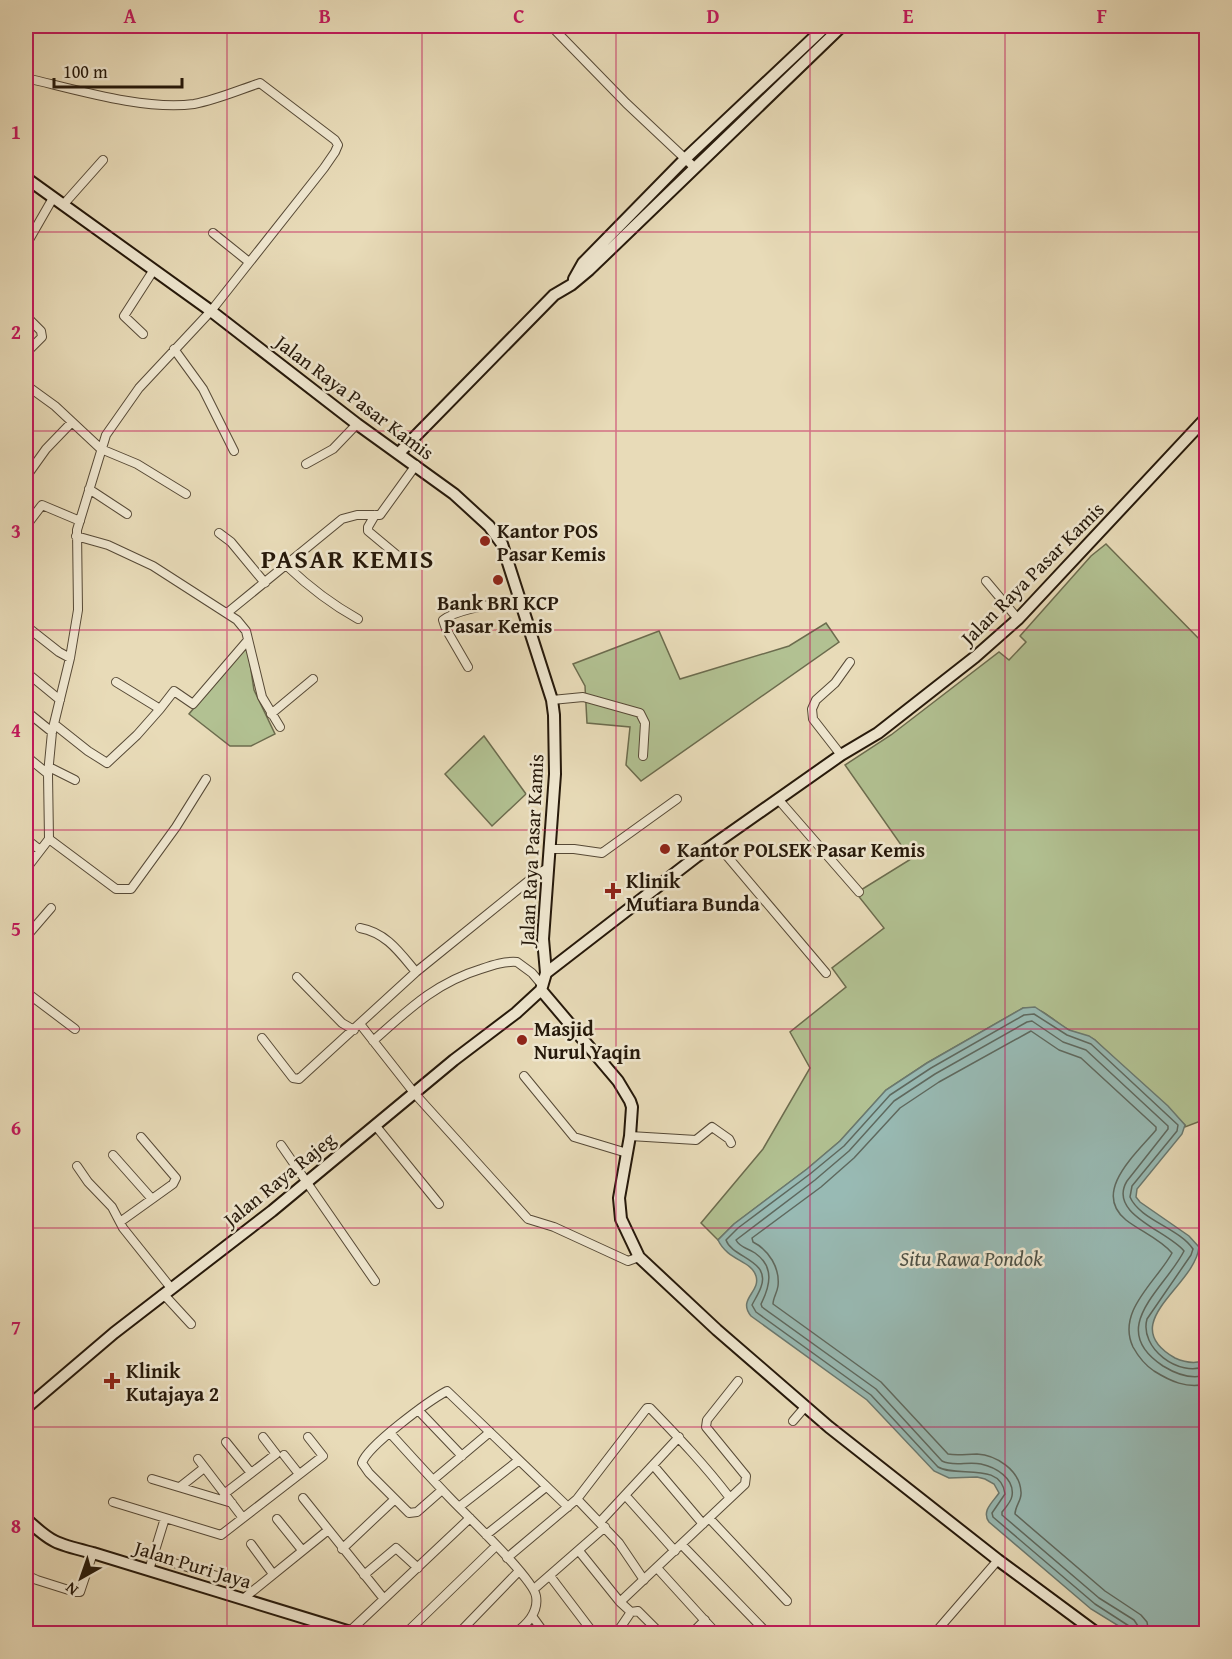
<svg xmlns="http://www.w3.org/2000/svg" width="1232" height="1659" font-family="'Gentium Book Plus',serif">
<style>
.green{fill:#b2c192;stroke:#6c6c4e;stroke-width:1.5}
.water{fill:#98bab4;stroke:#6a7970;stroke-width:1.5}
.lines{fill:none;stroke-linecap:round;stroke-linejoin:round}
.shore{stroke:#5e695f;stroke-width:1.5}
.street-casing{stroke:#564936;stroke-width:10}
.secondary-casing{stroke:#25180a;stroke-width:14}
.street{stroke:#f0e8d1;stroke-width:8}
.secondary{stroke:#f0e8d1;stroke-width:10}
.grid{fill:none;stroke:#c2185b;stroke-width:1.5;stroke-opacity:0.55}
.poi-dot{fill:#8f2418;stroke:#f0e8d1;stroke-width:2}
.labels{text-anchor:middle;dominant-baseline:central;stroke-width:5;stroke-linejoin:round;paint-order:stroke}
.street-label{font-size:20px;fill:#25180a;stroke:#f0e8d1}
.poi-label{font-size:20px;font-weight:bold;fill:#25180a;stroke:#f0e8d1;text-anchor:start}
.water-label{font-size:21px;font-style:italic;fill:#4d5146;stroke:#f0e8d1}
.district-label{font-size:26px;font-weight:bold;letter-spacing:1.5px;fill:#25180a;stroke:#f0e8d1}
.neatline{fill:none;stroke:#c2185b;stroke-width:2}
.grid-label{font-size:20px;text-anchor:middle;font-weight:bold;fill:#c2185b}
</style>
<rect width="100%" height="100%" fill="#e8dbb8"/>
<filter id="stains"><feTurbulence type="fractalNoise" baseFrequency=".00333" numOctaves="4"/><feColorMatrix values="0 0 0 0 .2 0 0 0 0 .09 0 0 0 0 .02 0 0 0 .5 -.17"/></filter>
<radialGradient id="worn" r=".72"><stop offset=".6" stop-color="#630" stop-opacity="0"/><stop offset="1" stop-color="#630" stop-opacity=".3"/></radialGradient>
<path class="green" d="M 1106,544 L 1206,646 L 1206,1119 L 1185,1127 L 1185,1125 L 1095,1040 C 1087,1035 1080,1034 1071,1031 C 1053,1023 1044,1005 1023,1008 L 927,1063 L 886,1090 L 840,1141 L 807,1169 L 734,1224 L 718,1240 L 701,1223 L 763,1149 L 810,1068 L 790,1032 L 846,987 L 832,968 L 884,928 L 856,893 L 911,859 L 845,765 L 891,735 L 999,652 L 1009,660 L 1026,642 L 1020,636 L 1091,556 Z
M 826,623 L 839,642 L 641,781 L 626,765 L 630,727 L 587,723 L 585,686 L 573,664 L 659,631 L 680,679 L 789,646 Z
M 247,644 L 254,690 L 275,734 L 251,746 L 230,746 L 189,714 Z
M 484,736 L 526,794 L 492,826 L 445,774 Z"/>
<path class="water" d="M 1035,1007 L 1069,1030 L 1089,1036 L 1095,1040 L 1168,1106 L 1185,1125 L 1182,1134 L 1137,1189 L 1136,1197 L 1140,1202 L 1189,1236 L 1199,1247 C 1195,1287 1114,1323 1175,1358 C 1186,1363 1196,1364 1206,1360 L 1206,1633 L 1130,1633 L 1091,1609 L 989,1522 C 981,1511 993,1502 999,1493 L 994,1484 L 985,1479 L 977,1477 L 949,1478 L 934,1471 L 867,1400 L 751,1316 C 737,1299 761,1292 756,1276 C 751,1260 728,1261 718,1240 L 734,1224 L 807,1169 L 840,1141 L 886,1090 L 927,1063 L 1023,1008 Z"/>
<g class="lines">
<path class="shore" d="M 1132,1634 L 1129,1626 L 1095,1604 L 993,1517 L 992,1513 L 1005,1494 C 1001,1461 957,1478 938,1467 L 871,1395 L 756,1312 L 752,1305 C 755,1299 759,1293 761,1287 C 771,1260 732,1258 726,1240 L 738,1228 L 810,1174 L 844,1146 L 890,1095 L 931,1068 L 1024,1015 L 1034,1014 L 1067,1035 L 1091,1044 L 1178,1125 L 1177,1131 L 1132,1186 L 1130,1197 C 1140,1220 1179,1228 1193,1249 L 1191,1255 L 1147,1319 C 1139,1348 1179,1378 1206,1366
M 1140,1634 L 1138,1626 L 1134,1620 L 1099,1598 L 1002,1515 L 1002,1512 C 1006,1507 1011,1502 1012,1496 C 1015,1478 995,1467 981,1464 C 968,1461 954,1467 942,1461 L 876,1389 L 762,1307 L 761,1304 C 770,1286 775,1267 755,1253 C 748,1248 740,1248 736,1240 L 815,1180 L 849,1151 L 894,1101 L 935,1074 L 1027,1022 L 1032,1021 L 1063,1042 L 1086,1050 L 1168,1126 L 1168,1129 L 1127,1181 C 1107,1214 1168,1231 1184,1251 C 1165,1289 1105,1328 1163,1366 C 1176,1374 1191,1380 1206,1375
M 1149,1634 L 1147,1622 L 1141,1615 L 1105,1591 L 1015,1514 C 1015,1506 1022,1500 1021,1492 C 1020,1470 996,1455 977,1454 C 967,1454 957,1456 948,1454 L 881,1382 L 773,1304 C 773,1298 777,1293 778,1286 C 780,1268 769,1250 753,1242 L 752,1238 L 821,1187 L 854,1158 L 900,1108 L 939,1082 L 1031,1031 L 1059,1050 L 1081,1058 L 1156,1127 L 1156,1130 C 1137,1153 1091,1192 1126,1220 C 1140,1231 1160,1239 1172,1253 C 1157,1281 1116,1311 1133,1347 C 1138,1356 1145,1365 1154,1371 C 1170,1381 1187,1389 1206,1384"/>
<defs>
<path id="street" d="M 551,26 L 626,103 L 694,167
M 26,78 C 74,89 145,111 194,104 C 216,100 239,90 260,83 L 335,140 L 338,145 L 335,152 L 324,168 L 211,311 L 139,388 L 106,435 L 77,530 L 78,610 L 70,658 L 52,732 L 48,774 L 49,839 L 26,869
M 63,205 L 103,160
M 213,233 L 249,262
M 26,245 L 53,198
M 26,316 L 41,331 L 42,337 L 26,353
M 143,334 L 124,316 L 153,271
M 174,349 L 203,389 L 234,451
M 26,385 L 55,406 L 101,449 L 137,464 L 186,494
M 306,464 L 333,449 L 357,424
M 26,477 L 46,449 L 72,422
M 89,489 L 127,514
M 375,515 L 368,527 L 368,531 L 398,556
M 26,526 L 42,505 L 80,521
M 219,533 L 231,542 L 265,583
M 76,536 L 108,545 L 153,566 L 237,620 L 246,631 L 262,697 L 280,727
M 287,566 C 309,587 331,604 358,619
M 986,581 L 1018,619
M 227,613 L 342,519 L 357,515 L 380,515 L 416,465
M 26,626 L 59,652 L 70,658
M 468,667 L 446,629 L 443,620 C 456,609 501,603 520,599
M 26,672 L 60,700
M 552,700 L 583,697 L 640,713 L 645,723 L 643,756
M 160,709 L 174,691 L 193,704 L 248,640
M 26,711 L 52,732
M 271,714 L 313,679
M 54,724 L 88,751 L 107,763 L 137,735 L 160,709 L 116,682
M 841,755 L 813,719 L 812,709 L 816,700 L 835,683 L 850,662
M 26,756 L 48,774
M 49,767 L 75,780
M 778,799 L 859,892
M 26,839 L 40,850
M 49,839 L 116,889 L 131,889 L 176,827 L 206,779
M 716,843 L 826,973
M 551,849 L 574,849 L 602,853 L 677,799
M 360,928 C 387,933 400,953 416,972
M 26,937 L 51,908
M 297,977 L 342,1023 L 354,1030
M 26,992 L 75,1029
M 360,1024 L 415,1094 L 528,1219 L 554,1227 L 628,1261 L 639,1257
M 262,1038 L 293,1078 L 299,1079 L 416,972 L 537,874 L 548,868
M 373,1041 C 408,1010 435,983 481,969 C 493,965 505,961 517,962 L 532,973 L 543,986
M 524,1076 L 574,1137 L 627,1153
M 375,1125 L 439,1204
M 630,1136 L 696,1140 L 712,1127 L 729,1139 L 731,1143
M 281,1145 L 375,1281
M 113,1155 L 152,1199
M 77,1166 L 88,1182 L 112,1207 L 123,1228 L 171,1288
M 120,1222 L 173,1184 L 176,1178 L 141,1137
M 162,1295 L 168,1299 L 191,1324
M 419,1411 L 462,1456
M 793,1421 L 805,1407
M 390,1433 C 409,1454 429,1476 449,1497 C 465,1514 533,1578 536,1596 C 539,1613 526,1625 514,1634
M 226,1442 L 251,1473
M 284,1455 L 299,1474
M 198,1459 L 243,1518
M 653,1465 L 703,1524
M 152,1479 L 232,1503
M 433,1480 L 490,1432
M 180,1487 L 204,1468
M 442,1490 L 417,1512 L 409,1513 L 369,1473 L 362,1463 C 367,1446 430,1400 447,1391 L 568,1507
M 224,1494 L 276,1454 L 263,1437
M 625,1495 L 675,1551
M 303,1498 L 384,1599
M 577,1499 L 619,1543 L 644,1580
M 113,1502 L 221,1535 L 323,1456 L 308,1437
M 459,1507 L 519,1460
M 709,1518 L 787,1601
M 277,1519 L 302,1550
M 600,1522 L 679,1437
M 486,1535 L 546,1487
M 251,1544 L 273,1574
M 682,1545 L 768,1634
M 342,1549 L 395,1499
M 579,1551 L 620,1602 L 631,1612 L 638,1611 L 661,1634
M 154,1557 L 217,1576
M 507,1558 L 577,1499 L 647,1408 L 650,1408 C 679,1438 704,1464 730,1498
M 658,1569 L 717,1634
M 149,1570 L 165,1518
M 26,1575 L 37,1580 L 75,1592 L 80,1592 L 93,1553
M 364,1575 L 396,1548 L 418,1568
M 550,1576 L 594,1634
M 534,1589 L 605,1527
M 243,1599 L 327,1531
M 620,1602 L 745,1484 L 746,1476 L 706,1427 L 707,1420 L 738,1381
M 532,1616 L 545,1634
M 350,1631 L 470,1518
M 405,1634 L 496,1546
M 458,1634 L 519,1571
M 616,1634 L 631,1612
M 691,1634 L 705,1620
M 934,1634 L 998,1560
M 1080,1634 L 1087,1626"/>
<path id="secondary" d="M 26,178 L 211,311 L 357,424 L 454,494 L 489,526 L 502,544 L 552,700 L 554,715 L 555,774 L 543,939 L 546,973 L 541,990 L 516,1013 L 454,1060 L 272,1211 L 114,1333 L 26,1408
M 574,279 L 583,263 L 686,158 L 826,26
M 399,453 L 554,295 L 571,285 L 589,270 L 842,26
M 546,973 L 696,857 L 841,755 L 878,733 L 975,657 L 1018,619 L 1206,418
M 541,990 L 618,1081 L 630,1101 L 632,1107 L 630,1136 L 619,1198 L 621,1219 L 639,1257 L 717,1330 L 829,1427 L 998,1560 L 1098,1634
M 26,1519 C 53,1544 57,1544 93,1553 L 357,1634"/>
</defs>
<use href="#street" class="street-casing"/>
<use href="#secondary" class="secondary-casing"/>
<use href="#street" class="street"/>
<use href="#secondary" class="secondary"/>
</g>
<path class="grid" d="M 227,26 L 227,1634M 422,26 L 422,1634M 616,26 L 616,1634M 810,26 L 810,1634M 1005,26 L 1005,1634M 26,232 L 1206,232M 26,431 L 1206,431M 26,630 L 1206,630M 26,830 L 1206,830M 26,1029 L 1206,1029M 26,1228 L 1206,1228M 26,1427 L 1206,1427"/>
<g class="poi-dot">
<circle cx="485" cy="541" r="6"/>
<circle cx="498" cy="580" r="6"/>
<circle cx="665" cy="849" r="6"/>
<path d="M610 882h6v6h6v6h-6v6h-6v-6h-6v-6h6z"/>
<circle cx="522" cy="1040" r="6"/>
<path d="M109 1372h6v6h6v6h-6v6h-6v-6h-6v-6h6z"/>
</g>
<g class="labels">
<g class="street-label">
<text transform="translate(355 397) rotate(37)">Jalan Raya Pasar Kamis</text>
<text transform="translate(1032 573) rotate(-45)">Jalan Raya Pasar Kamis</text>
<text transform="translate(531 850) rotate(-87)">Jalan Raya Pasar Kamis</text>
<text transform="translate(279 1179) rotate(-39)">Jalan Raya Rajeg</text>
<text transform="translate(193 1564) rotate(17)">Jalan Puri Jaya</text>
</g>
<g class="poi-label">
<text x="497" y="530">Kantor POS<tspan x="497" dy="23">Pasar Kemis</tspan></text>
<text x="498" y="602" text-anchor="middle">Bank BRI KCP<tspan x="498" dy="23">Pasar Kemis</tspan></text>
<text x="677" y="849">Kantor POLSEK Pasar Kemis</text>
<text x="626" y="880">Klinik<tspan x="626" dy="23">Mutiara Bunda</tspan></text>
<text x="534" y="1028">Masjid<tspan x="534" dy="23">Nurul Yaqin</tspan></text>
<text x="126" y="1370">Klinik<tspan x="126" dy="23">Kutajaya 2</tspan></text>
</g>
<g class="water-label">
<text x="971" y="1258">Situ Rawa Pondok</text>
</g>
<g class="district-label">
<text x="348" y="558">PASAR KEMIS</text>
</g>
</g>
<rect width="1232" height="1659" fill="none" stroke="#e8dbb8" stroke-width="66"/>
<g transform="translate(81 1578) rotate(220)" stroke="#f0e8d1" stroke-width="4.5" paint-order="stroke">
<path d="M0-4.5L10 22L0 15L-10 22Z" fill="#25180a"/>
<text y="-9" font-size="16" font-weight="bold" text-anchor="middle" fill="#25180a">N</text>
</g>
<path d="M54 78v9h128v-9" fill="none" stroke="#25180a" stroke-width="3"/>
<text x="63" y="78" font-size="18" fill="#25180a" stroke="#f0e8d1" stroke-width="4.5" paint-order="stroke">100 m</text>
<rect x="33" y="33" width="1166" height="1593" class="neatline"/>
<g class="grid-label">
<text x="130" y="23">A</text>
<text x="325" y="23">B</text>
<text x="519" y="23">C</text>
<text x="713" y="23">D</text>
<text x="908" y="23">E</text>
<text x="1102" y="23">F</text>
<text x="16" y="139">1</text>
<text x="16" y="339">2</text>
<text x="16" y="538">3</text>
<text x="16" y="737">4</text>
<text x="16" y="936">5</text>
<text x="16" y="1135">6</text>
<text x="16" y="1334">7</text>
<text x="16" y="1533">8</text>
</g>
<rect width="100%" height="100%" filter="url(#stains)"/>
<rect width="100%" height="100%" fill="url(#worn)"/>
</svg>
